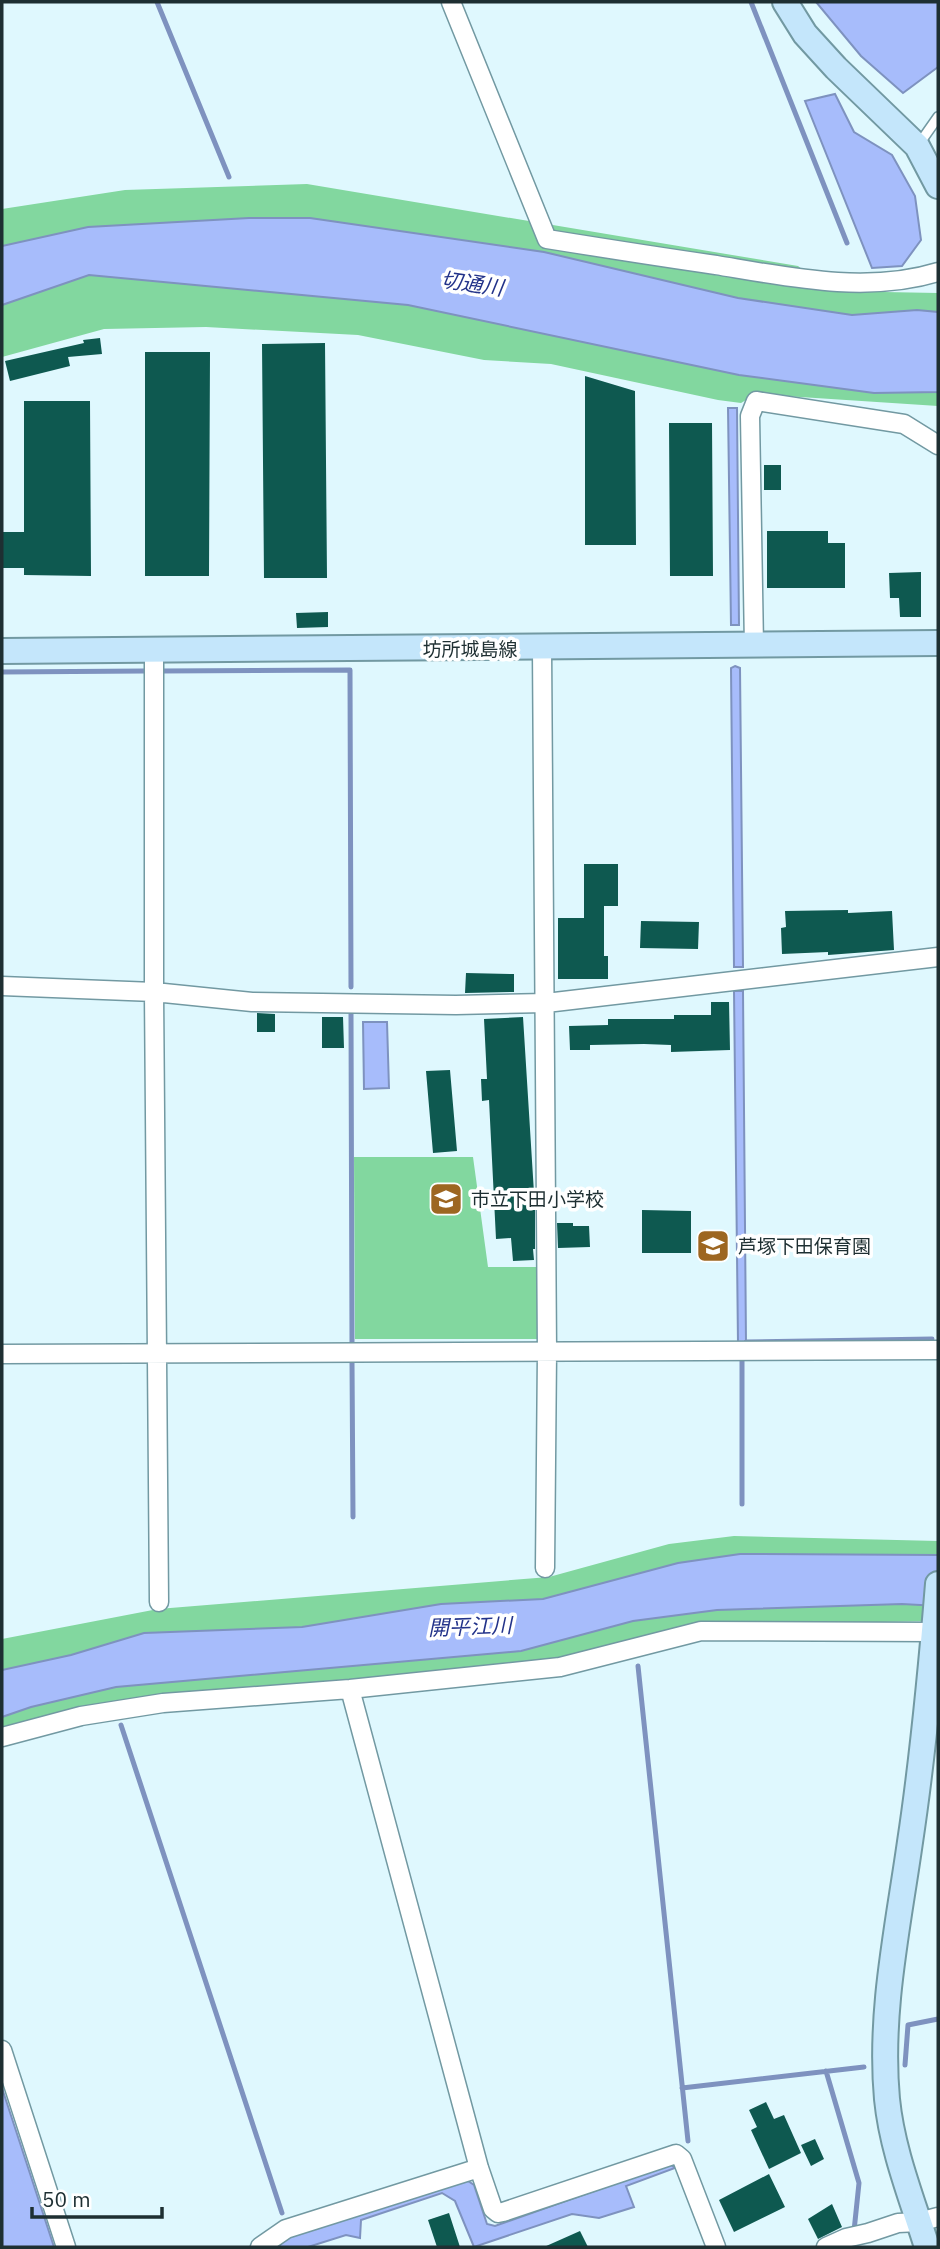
<svg xmlns="http://www.w3.org/2000/svg" width="940" height="2249" font-family="'IBM Plex Sans','Noto Sans JP',sans-serif">
<style>
.green{fill:#82d79f}
.water{fill:#a7bcfb;stroke:#7e92bf;stroke-width:2}
.lines{fill:none;stroke-linecap:round;stroke-linejoin:round}
.stream{stroke:#7e92bf;stroke-width:5}
.building{fill:#0e5950}
.lane-casing{stroke:#7299a2;stroke-width:12}
.street-casing{stroke:#7299a2;stroke-width:21}
.secondary-casing{stroke:#7299a2;stroke-width:28}
.lane{stroke:#fff;stroke-width:9}
.street{stroke:#fff;stroke-width:18}
.secondary{stroke:#c4e6fb;stroke-width:24}
.labels{text-anchor:middle;dominant-baseline:central;stroke-width:7;stroke-linejoin:round;paint-order:stroke}
.street-label{font-size:19px;fill:#1e2f32;stroke:#fff}
.poi-label{font-size:19px;fill:#1e2f32;stroke:#fff;text-anchor:start}
.water-label{font-size:21px;font-style:italic;fill:#23338a;stroke:#fff}
</style>
<rect width="100%" height="100%" fill="#dff8fe"/>
<path class="green" d="M 307,184 L 798,266 L 829,291 L 938,293 L 938,312 L 917,310 L 852,315 L 738,298 L 544,252 L 310,218 L 88,227 L 2,246 L 2,209 L 125,190 Z
M 88,275 L 408,305 L 739,375 L 874,393 L 938,392 L 938,406 L 756,394 L 741,403 L 718,400 L 551,364 L 484,360 L 358,335 L 206,327 L 104,329 L 2,357 L 2,305 Z
M 354,1157 L 473,1157 L 488,1267 L 538,1267 L 539,1339 L 355,1339 Z
M 734,1536 L 938,1541 L 938,1555 L 740,1554 L 678,1563 L 543,1599 L 441,1604 L 302,1627 L 71,1655 L 2,1670 L 2,1639 L 158,1609 L 549,1577 L 669,1544 Z
M 902,1604 L 938,1606 L 938,1621 L 699,1625 L 546,1663 L 114,1702 L 2,1729 L 2,1717 L 31,1707 L 116,1687 L 521,1651 L 633,1621 L 717,1610 Z"/>
<path class="water" d="M 816,2 L 938,2 L 938,67 L 903,93 L 861,56 Z
M 835,94 L 854,132 L 892,155 L 915,196 L 921,240 L 902,266 L 872,268 L 805,101 Z
M 249,218 L 310,218 L 544,252 L 738,298 L 852,315 L 917,310 L 938,312 L 938,392 L 874,393 L 739,375 L 408,305 L 89,275 L 2,305 L 2,246 L 88,227 Z
M 728,408 L 737,408 L 739,625 L 731,625 Z
M 735,666 L 740,668 L 743,967 L 734,967 L 731,668 Z
M 734,991 L 743,991 L 746,1343 L 738,1343 Z
M 363,1022 L 387,1022 L 389,1088 L 364,1089 Z
M 740,1554 L 938,1555 L 938,1606 L 902,1604 L 717,1610 L 633,1621 L 521,1651 L 116,1687 L 31,1707 L 2,1717 L 2,1670 L 71,1655 L 144,1633 L 302,1627 L 441,1604 L 543,1599 L 678,1563 Z
M 2,2088 L 54,2247 L 2,2247 Z
M 670,2164 L 675,2168 L 626,2186 L 634,2207 L 599,2218 L 572,2214 L 474,2247 L 455,2201 L 442,2193 L 361,2220 L 360,2238 L 346,2235 L 308,2247 L 278,2247 L 289,2236 L 465,2179 L 474,2185 L 487,2224 L 495,2226 Z"/>
<g class="lines">
<path class="stream" d="M 157,2 L 229,177
M 751,2 L 847,243
M 161,671 L 350,670 L 351,987
M 2,672 L 144,671
M 351,1014 L 352,1344
M 746,1342 L 932,1339
M 352,1362 L 353,1517
M 742,1504 L 742,1360
M 638,1666 L 688,2141
M 121,1725 L 282,2213
M 905,2065 L 908,2025 L 938,2019
M 826,2071 L 859,2183 L 854,2231
M 682,2088 L 864,2067"/>
</g>
<path class="building" d="M 100,338 L 102,354 L 68,357 L 70,366 L 10,381 L 5,361 L 84,343 L 83,340 Z
M 325,343 L 327,578 L 264,578 L 262,344 Z
M 145,352 L 210,352 L 209,576 L 145,576 Z
M 585,376 L 635,391 L 636,545 L 585,545 Z
M 24,401 L 90,401 L 91,576 L 24,575 L 24,568 L 2,568 L 2,532 L 24,532 Z
M 669,423 L 712,423 L 713,576 L 670,576 Z
M 764,465 L 781,465 L 781,490 L 764,490 Z
M 767,531 L 828,531 L 828,543 L 845,543 L 845,588 L 767,588 Z
M 921,572 L 921,617 L 900,617 L 899,598 L 890,598 L 889,573 Z
M 328,612 L 328,627 L 297,628 L 296,613 Z
M 584,864 L 618,864 L 618,906 L 604,906 L 604,956 L 608,956 L 608,979 L 558,979 L 558,918 L 584,918 Z
M 848,910 L 848,913 L 892,911 L 894,950 L 828,955 L 828,952 L 782,954 L 781,928 L 786,927 L 785,911 Z
M 641,921 L 699,922 L 698,949 L 640,948 Z
M 466,973 L 514,974 L 514,992 L 465,993 Z
M 711,1002 L 729,1002 L 730,1050 L 671,1052 L 671,1045 L 644,1044 L 590,1045 L 590,1050 L 570,1050 L 569,1026 L 608,1025 L 608,1019 L 674,1019 L 674,1015 L 711,1015 Z
M 257,1013 L 275,1014 L 275,1032 L 257,1032 Z
M 322,1017 L 343,1017 L 344,1048 L 322,1048 Z
M 523,1017 L 535,1209 L 535,1249 L 533,1249 L 534,1260 L 513,1261 L 511,1238 L 496,1239 L 489,1100 L 482,1101 L 481,1079 L 487,1079 L 484,1019 Z
M 450,1070 L 457,1151 L 433,1153 L 426,1071 Z
M 642,1210 L 691,1211 L 691,1253 L 642,1253 Z
M 557,1223 L 573,1223 L 573,1226 L 589,1226 L 590,1247 L 558,1248 Z
M 766,2102 L 774,2119 L 784,2115 L 801,2153 L 769,2169 L 751,2130 L 757,2127 L 749,2110 Z
M 815,2139 L 824,2159 L 811,2166 L 801,2145 Z
M 769,2174 L 785,2207 L 734,2232 L 719,2200 Z
M 832,2204 L 842,2227 L 818,2239 L 808,2219 Z
M 449,2213 L 460,2247 L 437,2247 L 428,2220 Z
M 580,2231 L 588,2247 L 544,2247 Z"/>
<g class="lines">
<defs>
<path id="lane" d="M 919,144 L 938,117"/>
<path id="street" d="M 451,2 L 547,239 C 603,248 660,257 716,265 C 788,277 867,294 938,272
M 754,646 L 750,416 L 756,401 L 904,424 L 938,445
M 542,648 L 547,1352 L 545,1568
M 154,650 L 154,992 L 159,1602
M 2,986 L 154,992 L 252,1002 L 456,1005 L 546,1003 L 938,957
M 2,1354 L 938,1350
M 350,1689 L 479,2168 L 493,2209 L 498,2213 L 503,2212 L 676,2154 L 682,2159 L 716,2247
M 2,1737 L 81,1716 L 163,1703 L 350,1689 L 560,1667 L 701,1631 L 934,1632
M 2,2050 L 66,2247
M 260,2247 L 286,2229 L 479,2168
M 826,2247 L 846,2238 L 868,2233 L 898,2223 L 919,2222 L 938,2217"/>
<path id="secondary" d="M 785,2 L 805,34 L 836,68 L 917,146 L 938,186
M 2,651 L 938,643
M 927,2247 C 912,2199 892,2150 887,2099 C 879,2013 898,1927 910,1842 C 923,1756 931,1670 938,1584"/>
</defs>
<use href="#lane" class="lane-casing"/>
<use href="#street" class="street-casing"/>
<use href="#secondary" class="secondary-casing"/>
<use href="#lane" class="lane"/>
<use href="#street" class="street"/>
<use href="#secondary" class="secondary"/>
</g>
<defs>
<symbol id="school-square" viewBox="-11 -11 22 22"><rect x="-9" y="-9" width="18" height="18" rx="4" fill="#9d6621" stroke="#fff"/><path d="M0-5L7-2L0 1L-7-2ZM-4 1L0 2.5L4 1V4Q0 6-4 4Z" fill="#fff"/></symbol>
</defs>
<g fill-rule="evenodd">
<use href="#school-square" x="427" y="1180" width="38" height="38"/>
<use href="#school-square" x="694" y="1227" width="38" height="38"/>
</g>
<g class="labels">
<g class="street-label">
<text x="470" y="649">坊所城島線</text>
</g>
<g class="poi-label">
<text x="471" y="1199">市立下田小学校</text>
<text x="738" y="1246">芦塚下田保育園</text>
</g>
<g class="water-label">
<text transform="translate(472 283) rotate(8)">切通川</text>
<text transform="translate(470 1626) rotate(-2)">開平江川</text>
</g>
</g>
<rect width="940" height="2249" fill="none" stroke="#1e2f32" stroke-width="7"/>
<path d="M32 2207v10h130v-10" fill="none" stroke="#1e2f32" stroke-width="3.5"/>
<text x="42" y="2207" font-size="21" fill="#1e2f32" stroke="#ffffff" stroke-width="5" paint-order="stroke">50 m</text>
</svg>
